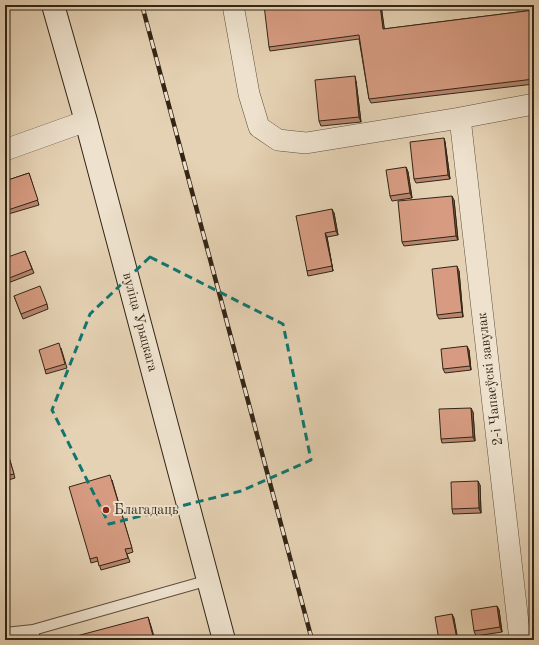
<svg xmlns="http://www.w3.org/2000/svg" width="539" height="645" font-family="'Old Standard TT',serif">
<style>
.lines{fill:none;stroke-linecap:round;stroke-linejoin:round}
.service-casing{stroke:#5f503d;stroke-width:12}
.minor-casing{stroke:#5f503d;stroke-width:22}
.secondary-casing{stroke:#322515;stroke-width:24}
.service{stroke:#eee2ce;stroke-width:10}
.minor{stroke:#eee2ce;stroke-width:21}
.secondary{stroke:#eee2ce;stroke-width:22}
.rail-casing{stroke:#322515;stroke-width:4.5}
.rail{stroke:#eee2ce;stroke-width:3;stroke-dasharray:9;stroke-linecap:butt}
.wall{fill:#b8856f;stroke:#322515}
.shaded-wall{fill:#966c5a;stroke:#322515}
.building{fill:#d69b81;stroke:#322515}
.marked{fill:none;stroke:#0f766e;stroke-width:3;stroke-dasharray:8 5;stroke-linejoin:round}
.poi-dot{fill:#8f2418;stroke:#eee2ce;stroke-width:1.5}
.labels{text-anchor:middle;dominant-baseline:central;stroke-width:4;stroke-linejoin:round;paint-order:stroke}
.street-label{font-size:14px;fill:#322515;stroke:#eee2ce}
.poi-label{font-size:14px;fill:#322515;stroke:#eee2ce;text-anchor:start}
</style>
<rect width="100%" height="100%" fill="#e5d2b4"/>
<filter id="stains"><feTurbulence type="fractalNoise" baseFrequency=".005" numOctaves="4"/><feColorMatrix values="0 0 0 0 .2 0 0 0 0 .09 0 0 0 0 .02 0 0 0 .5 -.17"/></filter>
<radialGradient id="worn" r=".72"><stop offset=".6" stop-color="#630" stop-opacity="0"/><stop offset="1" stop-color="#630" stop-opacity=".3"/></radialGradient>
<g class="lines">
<defs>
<path id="service" d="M 33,630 L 35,640
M 5,633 L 33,630 L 209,580"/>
<path id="minor" d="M 233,5 L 249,94 L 259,127 L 278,140 L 306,143 L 460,118 L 534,104
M 460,118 L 520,640
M 5,150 L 86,121"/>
<path id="secondary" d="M 53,5 L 86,121 L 224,640"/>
</defs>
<use href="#service" class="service-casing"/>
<use href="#minor" class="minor-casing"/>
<use href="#secondary" class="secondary-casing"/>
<use href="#service" class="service"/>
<use href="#minor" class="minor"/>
<use href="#secondary" class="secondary"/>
<defs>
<path id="rail" d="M 142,5 L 312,640"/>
</defs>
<use href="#rail" class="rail-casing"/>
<use href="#rail" class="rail"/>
</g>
<path class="wall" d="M 381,5 L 384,29 L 534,10 L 534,84 L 371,103 L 369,99 L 359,39 L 270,51 L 269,47 Z
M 356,81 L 361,122 L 321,126 L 319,121 Z
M 444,138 L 445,142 L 450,179 L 416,183 L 414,179 Z
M 406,167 L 408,172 L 412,198 L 392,201 L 390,196 Z
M 29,173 L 39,205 L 5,215 L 5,181 Z
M 454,200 L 458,240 L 404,246 L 402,242 Z
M 334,213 L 338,235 L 327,237 L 333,271 L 308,276 L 307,271 Z
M 25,251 L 34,273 L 8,283 L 5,275 Z
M 459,271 L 463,317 L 439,319 L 437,315 Z
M 14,296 L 47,304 L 48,309 L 23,319 Z
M 61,348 L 67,368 L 46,374 L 45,370 Z
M 469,350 L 471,370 L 445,373 L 443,369 Z
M 473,412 L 475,441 L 442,443 L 441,439 Z
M 5,443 L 15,478 L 5,481 Z
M 112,480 L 133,552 L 127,554 L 130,562 L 101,570 L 98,561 L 91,563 L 90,559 Z
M 480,485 L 481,513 L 453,514 L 452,509 Z
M 497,606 L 499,610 L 502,632 L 476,636 L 474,631 Z"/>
<path class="shaded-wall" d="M 380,5 L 381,5 L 385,33 L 383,29 Z
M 355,76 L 356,81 L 361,122 L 359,117 Z
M 444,138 L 445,142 L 450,179 L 448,175 Z
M 406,167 L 408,172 L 412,198 L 410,193 Z
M 452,196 L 454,200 L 458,240 L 456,236 Z
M 332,209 L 334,213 L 338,235 L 336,231 Z
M 325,233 L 327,237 L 333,271 L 332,266 Z
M 457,266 L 459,271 L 463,317 L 462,312 Z
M 467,346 L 469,350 L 471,370 L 470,366 Z
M 471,408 L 473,412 L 475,441 L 473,437 Z
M 478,481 L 480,485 L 481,513 L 479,508 Z
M 497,606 L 499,610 L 502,632 L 500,627 Z
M 452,614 L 454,618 L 458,640 L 457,640 Z
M 148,617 L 151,626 L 155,640 L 154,640 Z"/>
<path class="building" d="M 264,5 L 380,5 L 383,29 L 534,10 L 534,79 L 369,99 L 359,35 L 269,47 Z
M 355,76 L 359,117 L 319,121 L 315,80 Z
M 444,138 L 448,175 L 414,179 L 410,142 Z
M 406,167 L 410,193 L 390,196 L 386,170 Z
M 29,173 L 38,200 L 5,211 L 5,181 Z
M 452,196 L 456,236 L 402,242 L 398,201 Z
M 332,209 L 336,231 L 325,233 L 332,266 L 307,271 L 296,216 Z
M 25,251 L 32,269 L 7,279 L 5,274 L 5,258 Z
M 457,266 L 462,312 L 437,315 L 432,269 Z
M 40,286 L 47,304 L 21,314 L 14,296 Z
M 59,343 L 65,364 L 45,370 L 39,350 Z
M 467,346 L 470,366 L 443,369 L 441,349 Z
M 471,408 L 473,437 L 441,439 L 439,409 Z
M 5,444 L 14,474 L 5,476 Z
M 110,475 L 132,548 L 125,549 L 128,558 L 99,566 L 97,557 L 90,559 L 69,487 Z
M 478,481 L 479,508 L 452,509 L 451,482 Z
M 497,606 L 500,627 L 474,631 L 471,610 Z
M 452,614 L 457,639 L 450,640 L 439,640 L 435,617 Z
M 148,617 L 154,640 L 69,640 L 69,638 Z"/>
<path class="marked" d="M 150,257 L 283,324 L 311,460 L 241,491 L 109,524 L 52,410 L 90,314 Z"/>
<circle class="poi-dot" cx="106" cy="510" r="4"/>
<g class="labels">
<g class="street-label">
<text transform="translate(140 322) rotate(75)">вуліца Урыцкага</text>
<text transform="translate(490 379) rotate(-97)">2-і Чапаеўскі завулак</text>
</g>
<g class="poi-label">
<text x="114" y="510">Благадаць</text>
</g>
</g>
<rect width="539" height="645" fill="none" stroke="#e5d2b4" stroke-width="20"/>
<rect x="6" y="6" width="527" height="633" fill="none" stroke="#322515" stroke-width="2"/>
<rect x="10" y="10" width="519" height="625" fill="none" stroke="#322515"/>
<rect width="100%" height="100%" filter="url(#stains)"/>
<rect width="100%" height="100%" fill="url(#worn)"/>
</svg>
